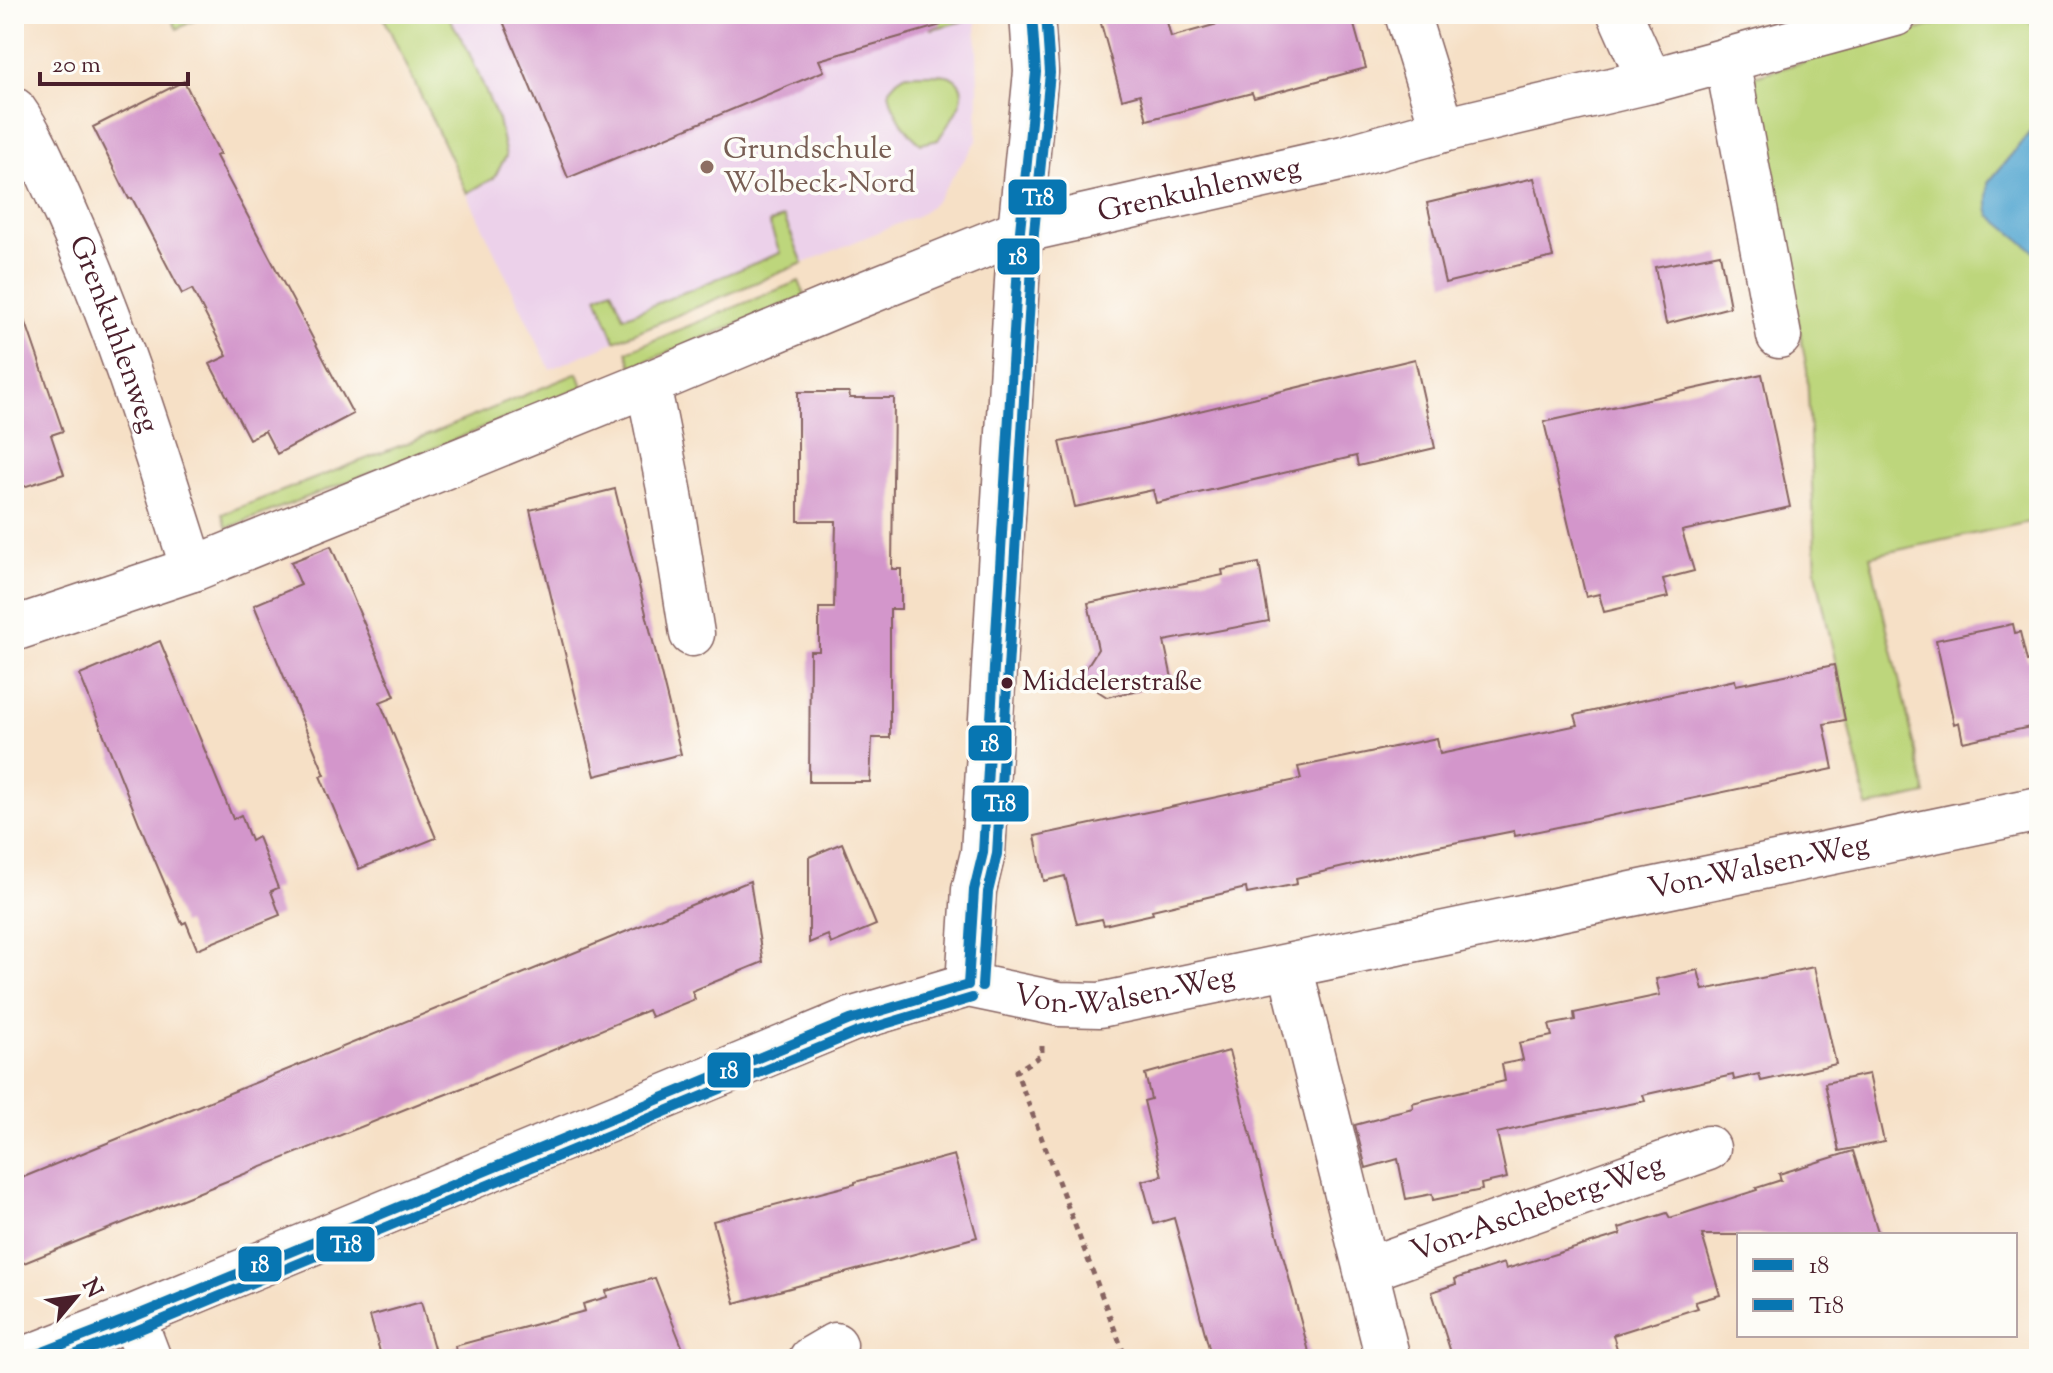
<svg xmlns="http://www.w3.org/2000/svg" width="2053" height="1373" font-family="'Sorts Mill Goudy',serif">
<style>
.built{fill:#ecd1ea}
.green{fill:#bdd67b;stroke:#847a53;stroke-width:2}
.water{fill:#57a8d2;stroke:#50647e;stroke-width:2}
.building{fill:#d396cb}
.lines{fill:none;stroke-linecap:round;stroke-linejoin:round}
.minor-casing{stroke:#866361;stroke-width:47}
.path{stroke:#866361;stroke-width:5;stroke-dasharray:6 6;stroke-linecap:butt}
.minor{stroke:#fff;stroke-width:44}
.bus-1-casing{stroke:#fdfcf7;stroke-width:16}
.bus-2-casing{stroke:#fdfcf7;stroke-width:16}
.bus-1{stroke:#0776b2;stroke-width:10}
.bus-2{stroke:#0776b2;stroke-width:10}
.education-dot{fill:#8d6e63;stroke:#fdfcf7;stroke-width:3}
.bus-dot{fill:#4a1f2b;stroke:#fdfcf7;stroke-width:3}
.labels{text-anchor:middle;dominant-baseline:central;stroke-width:7;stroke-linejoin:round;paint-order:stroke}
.bus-label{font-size:28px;fill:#4a1f2b;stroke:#fdfcf7;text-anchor:start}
.education-label{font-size:30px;fill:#785e54;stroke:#fdfcf7;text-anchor:start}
.street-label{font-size:30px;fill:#4a1f2b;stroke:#fdfcf7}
.line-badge{stroke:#fdfcf7;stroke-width:3}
.badge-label{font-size:22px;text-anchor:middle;font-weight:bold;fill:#fff}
</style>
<rect width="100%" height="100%" fill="#fdfcf7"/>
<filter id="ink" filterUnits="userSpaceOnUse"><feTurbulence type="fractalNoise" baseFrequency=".0125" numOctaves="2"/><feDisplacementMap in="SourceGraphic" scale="16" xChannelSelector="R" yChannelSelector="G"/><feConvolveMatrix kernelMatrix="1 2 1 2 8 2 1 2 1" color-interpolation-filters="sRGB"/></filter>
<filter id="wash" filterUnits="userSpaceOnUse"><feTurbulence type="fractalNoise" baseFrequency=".006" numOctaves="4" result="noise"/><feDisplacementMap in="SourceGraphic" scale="32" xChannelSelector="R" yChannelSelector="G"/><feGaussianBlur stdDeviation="1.8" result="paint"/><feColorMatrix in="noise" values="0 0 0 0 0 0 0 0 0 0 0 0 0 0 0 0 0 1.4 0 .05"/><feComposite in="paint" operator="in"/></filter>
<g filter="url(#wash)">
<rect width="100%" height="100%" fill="#f6e0c6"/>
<path class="built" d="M 382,14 L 976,14 L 978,88 L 977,141 L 936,201 L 919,215 L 550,369 Z"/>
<path class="green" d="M 169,14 L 207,14 L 177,29 Z
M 382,14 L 447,14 L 467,48 L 498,120 L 506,156 L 494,178 L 467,193 Z
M 924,14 L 976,14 L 976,18 L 931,29 Z
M 1972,14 L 2027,14 L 2029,20 L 2039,35 L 2039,121 L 1988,183 L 2039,255 L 2039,520 L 1870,556 L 1926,794 L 1867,807 L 1816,572 L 1807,370 L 1754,76 Z
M 906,74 C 917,75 942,72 950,76 C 979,90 948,123 938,140 L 921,144 C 906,132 890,108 889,89 L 897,80 Z
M 784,217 L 803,263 L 615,341 L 597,296 L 612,289 L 624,317 L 780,253 L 769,223 Z
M 799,281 L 805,296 L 632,367 L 627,351 Z
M 578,373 L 583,387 L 422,453 L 227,528 L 222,514 L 418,439 Z"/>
<path class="water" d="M 2039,121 L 2039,255 L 1990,215 L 1988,207 L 1988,183 Z"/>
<g id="blocks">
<path class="building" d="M 500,14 L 939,14 L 941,25 L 819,60 L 824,71 L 568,178 Z
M 1123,14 L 1165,14 L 1171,37 L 1253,14 L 1351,14 L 1366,68 L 1254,98 L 1252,93 L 1147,120 L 1140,94 L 1122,99 L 1100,20 Z
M 184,81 L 220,154 L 216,156 L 353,414 L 277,454 L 265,431 L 249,439 L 210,364 L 227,356 L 192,289 L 182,294 L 132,198 L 129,199 L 93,127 Z
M 1534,178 L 1553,257 L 1445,283 L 1427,203 Z
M 1720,254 L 1730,307 L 1666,324 L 1655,267 Z
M 21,308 L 63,431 L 51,435 L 64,474 L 14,490 L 14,309 Z
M 1415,359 L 1435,448 L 1358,466 L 1356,456 L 1156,503 L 1153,490 L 1075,507 L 1060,442 L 1137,426 Z
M 1762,374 L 1790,507 L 1682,531 L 1694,571 L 1663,579 L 1668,597 L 1604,612 L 1599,594 L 1586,597 L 1544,422 Z
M 798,392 L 849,392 L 850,398 L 894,398 L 892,569 L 901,569 L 901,609 L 890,609 L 890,738 L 872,738 L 870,782 L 809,782 L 810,651 L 819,651 L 819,608 L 834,608 L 836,521 L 798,521 Z
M 615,489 L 681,754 L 595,776 L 530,510 Z
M 331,546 L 395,696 L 380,702 L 436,838 L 359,869 L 320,776 L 325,775 L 254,605 L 301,585 L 291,562 Z
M 1259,563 L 1269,621 L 1164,641 L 1173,683 L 1107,697 L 1079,679 L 1098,649 L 1088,603 L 1223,575 L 1222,570 Z
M 2013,624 L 2015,633 L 2020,632 L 2027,661 L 2039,658 L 2039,725 L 1963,742 L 1959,722 L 1954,724 L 1936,640 Z
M 160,641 L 233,819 L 241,815 L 251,841 L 258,837 L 278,888 L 271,891 L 280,915 L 197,949 L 186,922 L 182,924 L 139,823 L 80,675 Z
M 1834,665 L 1845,720 L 1824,724 L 1833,769 L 1515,836 L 1514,831 L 1418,850 L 1296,878 L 1297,884 L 1247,894 L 1246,888 L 1152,910 L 1153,914 L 1104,925 L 1102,919 L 1077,924 L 1065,876 L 1044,881 L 1035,836 L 1301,779 L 1298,767 L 1437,738 L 1440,754 L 1578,725 L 1575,715 L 1735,680 L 1736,685 Z
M 842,843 L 876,925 L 831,944 L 828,935 L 809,943 L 809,857 Z
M 750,881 L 763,962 L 692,991 L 695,999 L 651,1017 L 648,1010 L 470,1085 L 431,1100 L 430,1099 L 14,1267 L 14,1181 Z
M 1814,967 L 1836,1064 L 1761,1081 L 1759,1074 L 1734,1080 L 1733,1075 L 1643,1095 L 1645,1101 L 1536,1123 L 1536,1124 L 1497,1133 L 1507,1178 L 1481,1184 L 1482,1190 L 1457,1195 L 1433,1200 L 1432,1194 L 1406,1199 L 1398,1159 L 1366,1168 L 1355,1125 L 1388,1116 L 1388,1114 L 1413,1108 L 1412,1103 L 1505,1081 L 1502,1064 L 1523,1060 L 1519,1043 L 1552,1036 L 1549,1025 L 1575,1020 L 1574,1013 L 1660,995 L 1656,979 L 1698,970 L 1703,990 Z
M 1229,1051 L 1266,1193 L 1311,1359 L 1212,1359 L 1174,1218 L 1154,1224 L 1142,1181 L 1162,1176 L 1144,1101 L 1151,1099 L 1145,1074 Z
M 1869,1074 L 1884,1142 L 1839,1151 L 1825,1083 Z
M 1853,1151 L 1879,1235 L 1702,1235 L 1720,1295 L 1695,1302 L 1698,1308 L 1613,1335 L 1620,1359 L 1453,1359 L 1432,1292 L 1456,1284 L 1455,1279 L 1504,1263 L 1506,1269 L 1621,1234 L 1619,1228 L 1667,1213 L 1670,1218 L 1757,1190 L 1756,1188 L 1781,1180 L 1779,1174 Z
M 954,1155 L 977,1237 L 735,1303 L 713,1221 L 855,1184 L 855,1182 Z
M 655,1278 L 687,1359 L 457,1359 L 455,1346 L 585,1311 L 583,1304 L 607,1297 L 606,1291 Z
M 421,1302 L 437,1359 L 382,1359 L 370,1316 Z"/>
</g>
</g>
<g filter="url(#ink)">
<use href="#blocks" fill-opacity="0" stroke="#866361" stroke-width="2"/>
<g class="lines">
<defs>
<g id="minor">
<path d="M 1407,14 L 1443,130"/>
<path d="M 1620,14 L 1650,81"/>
<path d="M 1727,60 L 1779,336"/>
<path id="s1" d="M 14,110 C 36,141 50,179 66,213 C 118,328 155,449 193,569"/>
<path d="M 648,384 L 669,489 L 692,634"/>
<path id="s2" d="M 14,629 L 193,569 L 648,384 L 841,303 L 1020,231 L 1344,158 L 1443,130 L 1650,81 L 1895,14"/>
<path d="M 1290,966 L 1388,1359"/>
<path d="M 968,985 L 974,890 L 983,853 L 1020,231 L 1036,72 L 1032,14"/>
<path id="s3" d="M 1366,1270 L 1708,1148"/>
<path d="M 133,1317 L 149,1359"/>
<path id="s4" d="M 25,1359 L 133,1317 L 850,1020 L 968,985 L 1059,1004 L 1100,1005 L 2039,809"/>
<path d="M 811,1359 L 835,1345"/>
</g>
</defs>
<use href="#minor" class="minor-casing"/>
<path class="path" d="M 1042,1046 L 1042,1055 L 1016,1071 L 1126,1359"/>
<use href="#minor" class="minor"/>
<defs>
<path id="bus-1" d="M 968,985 L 974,890 L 983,853 L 1020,231 L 1036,72 L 1032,14
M 25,1359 L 133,1317 L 850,1020 L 968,985"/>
<path id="bus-2" d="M 982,986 L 988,892 L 997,854 L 1034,232 L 1050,73 L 1046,14
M 64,1359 L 138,1330 L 855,1033 L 972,998"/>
</defs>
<use href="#bus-1" class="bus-1-casing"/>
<use href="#bus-2" class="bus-2-casing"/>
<use href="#bus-1" class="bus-1"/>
<use href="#bus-2" class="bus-2"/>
</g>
</g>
<circle class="education-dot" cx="707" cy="167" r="8"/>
<circle class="bus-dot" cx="1007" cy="683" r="7"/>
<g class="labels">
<g class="bus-label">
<text x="1022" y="683">Middelerstraße</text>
</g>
<g class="education-label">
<text x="723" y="150">Grundschule<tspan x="723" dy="34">Wolbeck-Nord</tspan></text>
</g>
<g class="street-label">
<text stroke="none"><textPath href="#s2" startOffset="1266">Grenkuhlenweg</textPath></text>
<text stroke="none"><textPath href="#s1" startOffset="246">Grenkuhlenweg</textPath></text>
<text stroke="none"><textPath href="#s4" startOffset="1822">Von-Walsen-Weg</textPath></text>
<text stroke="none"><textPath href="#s4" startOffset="1174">Von-Walsen-Weg</textPath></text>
<text stroke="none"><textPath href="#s3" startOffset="182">Von-Ascheberg-Weg</textPath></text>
</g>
</g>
<g class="line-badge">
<rect x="1007" y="178" width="61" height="38" rx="8" fill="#0776b2"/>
<rect x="996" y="237" width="45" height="39" rx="8" fill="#0776b2"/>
<rect x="967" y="724" width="46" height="38" rx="8" fill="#0776b2"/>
<rect x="970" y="784" width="60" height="39" rx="8" fill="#0776b2"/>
<rect x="706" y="1051" width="46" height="38" rx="8" fill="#0776b2"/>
<rect x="315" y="1225" width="61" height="38" rx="8" fill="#0776b2"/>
<rect x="237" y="1245" width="46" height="38" rx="8" fill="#0776b2"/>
</g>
<g class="badge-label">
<text x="1038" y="205">T18</text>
<text x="1018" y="264">18</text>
<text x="990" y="751">18</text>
<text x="1000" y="811">T18</text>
<text x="729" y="1078">18</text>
<text x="346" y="1252">T18</text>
<text x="260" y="1272">18</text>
</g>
<rect width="2053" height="1373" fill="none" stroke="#fdfcf7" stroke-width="48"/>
<rect x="1737" y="1233" width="280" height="104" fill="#fdfcf7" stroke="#b5a4a5" stroke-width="2"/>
<rect x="1753" y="1259" width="40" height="12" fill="#0776b2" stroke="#b5a4a5" stroke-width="2"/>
<text x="1809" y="1273" font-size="24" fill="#4a1f2b">18</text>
<rect x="1753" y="1299" width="40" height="12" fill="#0776b2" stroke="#b5a4a5" stroke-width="2"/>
<text x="1809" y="1313" font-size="24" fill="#4a1f2b">T18</text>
<g transform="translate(76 1297) rotate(61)" stroke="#fdfcf7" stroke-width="6" paint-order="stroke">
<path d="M0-6L14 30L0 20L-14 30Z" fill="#4a1f2b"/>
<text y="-12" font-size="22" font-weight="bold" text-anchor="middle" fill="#4a1f2b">N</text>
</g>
<path d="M40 72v12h148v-12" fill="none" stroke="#4a1f2b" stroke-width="4"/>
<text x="52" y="72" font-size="24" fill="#4a1f2b" stroke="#fdfcf7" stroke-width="6" paint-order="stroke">20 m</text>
</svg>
